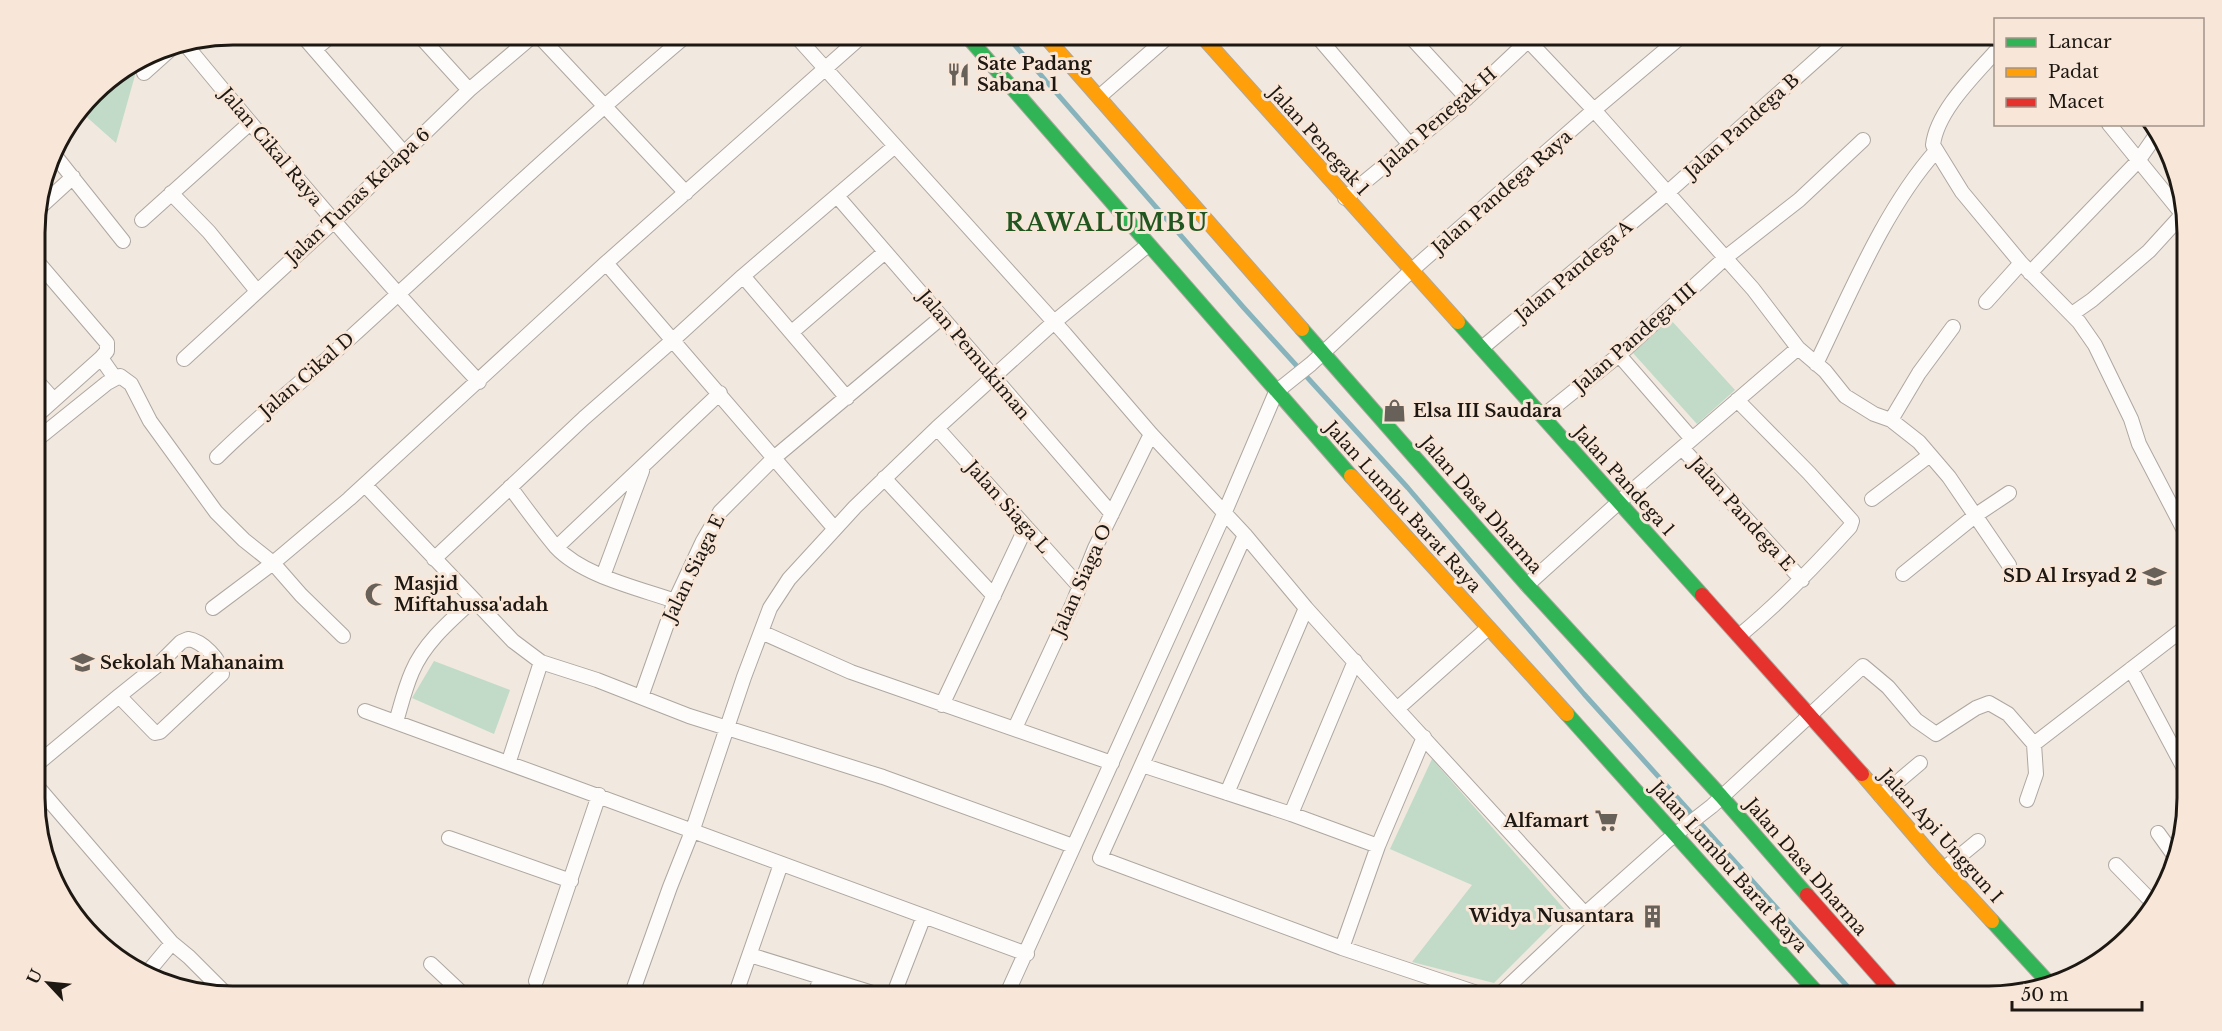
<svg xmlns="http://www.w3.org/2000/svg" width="2222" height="1031" font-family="'Libre Baskerville',serif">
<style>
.green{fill:#c1dbc8}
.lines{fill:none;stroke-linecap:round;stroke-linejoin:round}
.stream{stroke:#87b4bc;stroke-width:5}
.street-casing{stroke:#ada7a0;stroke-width:16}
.fast-casing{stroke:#ada7a0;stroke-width:16}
.slow-casing{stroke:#ada7a0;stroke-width:16}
.jam-casing{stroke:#ada7a0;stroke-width:16}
.street{stroke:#fdfcfa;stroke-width:14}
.fast{stroke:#30b455;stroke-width:14}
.slow{stroke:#ff9f0a;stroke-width:14}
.jam{stroke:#e5322d;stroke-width:14}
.labels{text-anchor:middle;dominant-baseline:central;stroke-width:6;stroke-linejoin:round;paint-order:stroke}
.poi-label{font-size:18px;font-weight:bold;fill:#1e1813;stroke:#f8e7d8;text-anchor:start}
.street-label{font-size:18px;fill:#1e1813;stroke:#f8e7d8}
.district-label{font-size:24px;font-weight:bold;letter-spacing:1.5px;fill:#225621;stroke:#f8e7d8}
.rim{fill:none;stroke:#1e1813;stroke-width:3}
</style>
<rect width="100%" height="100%" fill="#f1e8df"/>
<path class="green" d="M 139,61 L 116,143 L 81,112 L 102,84 Z
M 1670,319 L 1735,390 L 1697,424 L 1633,353 Z
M 434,661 L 510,690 L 494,734 L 412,698 Z
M 1432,759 L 1566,911 L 1494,983 L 1412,962 L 1472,885 L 1390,849 Z"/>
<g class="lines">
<path class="stream" d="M 1006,35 L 1244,308 L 1408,488 L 1584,694 L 1856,996"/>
<defs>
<path id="street" d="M 302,35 L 404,153
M 419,35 L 469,90
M 538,35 L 686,193
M 795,35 L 1065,334 L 1151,434 L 1245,535 L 1306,608 L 1397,709 L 1585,914
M 1316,35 L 1411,146
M 1409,35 L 1467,98
M 1523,35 L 1594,110 L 1753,289 L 1798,348 L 1825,371 L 1845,396 L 1874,414 L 1891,420 L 1919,442 L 1949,477 L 2009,565
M 185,44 C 280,159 376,273 479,382
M 315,49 L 332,35
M 1996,51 C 1974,76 1937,111 1933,145 L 1962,192 L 2021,263 L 2079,322 L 2095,345 L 2131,419 L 2139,444 L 2187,536
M 144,73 L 173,47
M 1099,97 L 1170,35
M 53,153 L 123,241
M 171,193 L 209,232 L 257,291
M 837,196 L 1112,514
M 1345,198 L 1467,98 L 1534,35
M 38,209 L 73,177
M 142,220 L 250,123
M 35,259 L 107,343 L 107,351 L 101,358
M 606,263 L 835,529
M 2030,273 L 2138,161 L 2156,135
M 743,276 L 847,398
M 1986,302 L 2021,263
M 2072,314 L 2092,300 L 2149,251 L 2180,217 L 2179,210 L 2109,124
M 792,332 L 885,252
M 1482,348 L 1667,193 L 1844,35
M 1619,355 L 1692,439
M 184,359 L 334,221 L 469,90 L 534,35
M 1816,364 C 1850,294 1885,208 1936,151
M 35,379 L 54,400
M 1737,400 L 1809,473 L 1852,521 L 1850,527 C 1815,566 1779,603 1739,636
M 1543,416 L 1619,355 L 1725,258 L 1799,200 L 1863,140
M 35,417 L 101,358 L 115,378
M 1891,420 L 1919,373 L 1953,327
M 937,428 L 1079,586
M 35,441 L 107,383 L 120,376 L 131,384 L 150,421 L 216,512 L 244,540 L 273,563 L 301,595 L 343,636
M 1682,448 L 1802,580
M 217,457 C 259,415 306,379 349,339 C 461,237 571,133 687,35
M 884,478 L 994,596
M 365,485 L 513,641 L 541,662 L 509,761
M 510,487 C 525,507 540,528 556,547 C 583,576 638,588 675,601
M 1872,499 L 1930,455
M 1245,535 L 1100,858 L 1342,948 L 1486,996
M 557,547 L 720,393
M 434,559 L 584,418 L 673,340 L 743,276 L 895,146
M 1903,574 L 1976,515 L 2009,493
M 603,576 L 642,471
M 1527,585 L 1619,502 L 1798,348
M 213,608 L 273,563 L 349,499 L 606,263 L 863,35
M 761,632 L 851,672 L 1112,763
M 188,639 C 202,641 221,659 222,674 L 160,732 L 155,733 L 119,696 L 159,664 L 181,642 Z
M 541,662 L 597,680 L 689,716 L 883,777 L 1073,846
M 2131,669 L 2187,774
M 641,697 L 675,601 L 703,541 L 720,512 L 775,457 L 942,317
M 942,705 L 1026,527
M 1397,709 L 1488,628
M 365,711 C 586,791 806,873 1027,954
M 396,722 C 401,705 405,688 412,672 C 424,643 450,621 473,600
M 1015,728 L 1073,603 L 1095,548 L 1151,434
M 2034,744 L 2187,626
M 36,765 L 119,696
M 1142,765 L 1291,814 L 1378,846
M 36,785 L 172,943 L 189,957 L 227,995
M 1227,793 L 1306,608
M 1881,796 L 1920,763
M 1291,814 L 1355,661
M 2158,833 L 2176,858
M 449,838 L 571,881
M 2116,865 L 2155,905
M 1944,869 L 1978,841
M 1342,948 L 1378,846 L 1424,737
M 750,955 L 882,996
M 431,964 L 465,996
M 147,973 L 172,943
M 536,981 L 599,795
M 631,996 L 670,887 L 693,829 L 744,677 L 770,608 L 789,579 L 855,507 L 937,428 L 1053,323 L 1148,245
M 735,996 L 781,864
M 814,996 L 821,978
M 893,996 L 924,916
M 1006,996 L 1224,514 L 1276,392 L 1311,364 L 1412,270 L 1594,110 L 1683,35
M 1498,996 L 1585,914 L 1667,841 L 1712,806 L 1863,666 L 1888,687 L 1916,720 L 1936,734 L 1976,708 L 1989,703 L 2008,714 L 2034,744 L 2036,774 L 2027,800"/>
<path id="fast" d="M 966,35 L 1351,476
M 1458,322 L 1702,595
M 1302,329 L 1527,585 L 1721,796 L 1807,895
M 1567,714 L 1820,996
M 1992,921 L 2047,981"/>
<path id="slow" d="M 1044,35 L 1302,329
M 1201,35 L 1458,322
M 1351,476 L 1567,714
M 1862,774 L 1934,858 L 1992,921"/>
<path id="jam" d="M 1702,595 L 1862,774
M 1807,895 L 1896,996"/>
</defs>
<use href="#street" class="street-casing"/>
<use href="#fast" class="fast-casing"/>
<use href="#slow" class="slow-casing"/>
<use href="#jam" class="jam-casing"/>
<use href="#street" class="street"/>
<use href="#fast" class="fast"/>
<use href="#slow" class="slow"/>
<use href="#jam" class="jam"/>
</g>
<defs>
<symbol id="restaurant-bare" viewBox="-9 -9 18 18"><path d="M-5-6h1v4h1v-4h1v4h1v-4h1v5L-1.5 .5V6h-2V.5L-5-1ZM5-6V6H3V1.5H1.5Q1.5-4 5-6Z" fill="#68615a" stroke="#f8e7d8" stroke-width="2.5" paint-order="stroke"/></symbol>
<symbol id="shop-bare" viewBox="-9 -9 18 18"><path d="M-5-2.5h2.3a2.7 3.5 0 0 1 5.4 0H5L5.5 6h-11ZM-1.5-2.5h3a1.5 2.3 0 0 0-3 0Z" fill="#68615a" stroke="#f8e7d8" stroke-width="2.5" paint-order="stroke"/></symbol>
<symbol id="school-bare" viewBox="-9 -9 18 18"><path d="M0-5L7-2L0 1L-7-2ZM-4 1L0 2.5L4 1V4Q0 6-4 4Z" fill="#68615a" stroke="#f8e7d8" stroke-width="2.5" paint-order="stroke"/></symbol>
<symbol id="mosque-bare" viewBox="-9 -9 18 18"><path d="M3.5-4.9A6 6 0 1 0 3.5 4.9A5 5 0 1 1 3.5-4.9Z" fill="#68615a" stroke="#f8e7d8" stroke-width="2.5" paint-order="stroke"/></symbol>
<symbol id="supermarket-bare" viewBox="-9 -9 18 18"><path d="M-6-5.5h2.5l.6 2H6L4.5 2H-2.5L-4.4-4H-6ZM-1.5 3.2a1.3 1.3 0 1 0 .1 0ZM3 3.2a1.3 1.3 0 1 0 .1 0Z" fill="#68615a" stroke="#f8e7d8" stroke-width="2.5" paint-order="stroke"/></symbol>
<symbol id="building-bare" viewBox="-9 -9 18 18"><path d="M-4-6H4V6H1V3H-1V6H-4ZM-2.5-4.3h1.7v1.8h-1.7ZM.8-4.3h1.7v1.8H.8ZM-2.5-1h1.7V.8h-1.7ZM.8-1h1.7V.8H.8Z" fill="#68615a" stroke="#f8e7d8" stroke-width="2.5" paint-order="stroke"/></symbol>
</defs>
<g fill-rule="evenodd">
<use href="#restaurant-bare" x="942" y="58" width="33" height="33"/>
<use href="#shop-bare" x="1378" y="394" width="33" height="33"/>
<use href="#school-bare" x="2138" y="560" width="33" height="33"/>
<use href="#mosque-bare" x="360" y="578" width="33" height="33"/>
<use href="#school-bare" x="66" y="646" width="33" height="33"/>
<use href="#supermarket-bare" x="1590" y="804" width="33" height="33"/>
<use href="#building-bare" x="1636" y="900" width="33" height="33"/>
</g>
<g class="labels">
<g class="poi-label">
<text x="977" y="64">Sate Padang<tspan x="977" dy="21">Sabana 1</tspan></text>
<text x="1413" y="411">Elsa III Saudara</text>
<text x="2137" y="576" text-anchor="end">SD Al Irsyad 2</text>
<text x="394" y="584">Masjid<tspan x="394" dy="21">Miftahussa'adah</tspan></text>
<text x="100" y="663">Sekolah Mahanaim</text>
<text x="1589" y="821" text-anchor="end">Alfamart</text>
<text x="1634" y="916" text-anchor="end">Widya Nusantara</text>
</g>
<g class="street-label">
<text transform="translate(1438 120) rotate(-41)">Jalan Penegak H</text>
<text transform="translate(1742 126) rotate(-42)">Jalan Pandega B</text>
<text transform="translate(1319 141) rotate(48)">Jalan Penegak 1</text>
<text transform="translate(271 147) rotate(50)">Jalan Cikal Raya</text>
<text transform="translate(1502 192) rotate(-41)">Jalan Pandega Raya</text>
<text transform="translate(358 196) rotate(-43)">Jalan Tunas Kelapa 6</text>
<text transform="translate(1574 271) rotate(-40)">Jalan Pandega A</text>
<text transform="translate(1635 338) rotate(-41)">Jalan Pandega III</text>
<text transform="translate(974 355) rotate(50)">Jalan Pemukiman</text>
<text transform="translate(307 375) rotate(-41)">Jalan Cikal D</text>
<text transform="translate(1624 481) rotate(48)">Jalan Pandega 1</text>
<text transform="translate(1481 505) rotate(49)">Jalan Dasa Dharma</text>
<text transform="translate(1008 507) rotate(48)">Jalan Siaga L</text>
<text transform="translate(1403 507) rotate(48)">Jalan Lumbu Barat Raya</text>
<text transform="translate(1742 514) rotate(48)">Jalan Pandega E</text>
<text transform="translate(694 568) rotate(-64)">Jalan Siaga E</text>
<text transform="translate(1082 580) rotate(-66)">Jalan Siaga O</text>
<text transform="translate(1941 836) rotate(48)">Jalan Api Unggun I</text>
<text transform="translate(1729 867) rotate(48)">Jalan Lumbu Barat Raya</text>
<text transform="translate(1806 867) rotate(49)">Jalan Dasa Dharma</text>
</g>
<g class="district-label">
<text x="1107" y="222">RAWALUMBU</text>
</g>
</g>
<path d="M0 0H2222V1031H0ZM233 45H1989A188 188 0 0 1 2177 233V798A188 188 0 0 1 1989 986H233A188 188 0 0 1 45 798V233A188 188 0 0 1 233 45Z" fill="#f8e7d8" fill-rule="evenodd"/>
<path class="rim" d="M233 45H1989A188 188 0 0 1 2177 233V798A188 188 0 0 1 1989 986H233A188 188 0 0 1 45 798V233A188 188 0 0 1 233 45Z"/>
<rect x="1994" y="18" width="210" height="108" fill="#f8e7d8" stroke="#a19489" stroke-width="1.5"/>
<rect x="2006" y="38" width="30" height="9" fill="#30b455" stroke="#a19489" stroke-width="1.5"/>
<text x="2048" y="48" font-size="18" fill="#1e1813">Lancar</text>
<rect x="2006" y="68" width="30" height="9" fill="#ff9f0a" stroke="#a19489" stroke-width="1.5"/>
<text x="2048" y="78" font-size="18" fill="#1e1813">Padat</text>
<rect x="2006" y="98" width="30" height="9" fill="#e5322d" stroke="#a19489" stroke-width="1.5"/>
<text x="2048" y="108" font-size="18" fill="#1e1813">Macet</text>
<g transform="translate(48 983) rotate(296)" stroke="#f8e7d8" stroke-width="4.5" paint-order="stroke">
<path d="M0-4.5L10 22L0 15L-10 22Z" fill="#1e1813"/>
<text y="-9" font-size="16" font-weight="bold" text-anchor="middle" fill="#1e1813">U</text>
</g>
<path d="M2012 1001v9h130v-9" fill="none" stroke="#1e1813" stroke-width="3"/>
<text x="2021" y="1001" font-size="18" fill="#1e1813" stroke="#f8e7d8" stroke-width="4.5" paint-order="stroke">50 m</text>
</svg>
